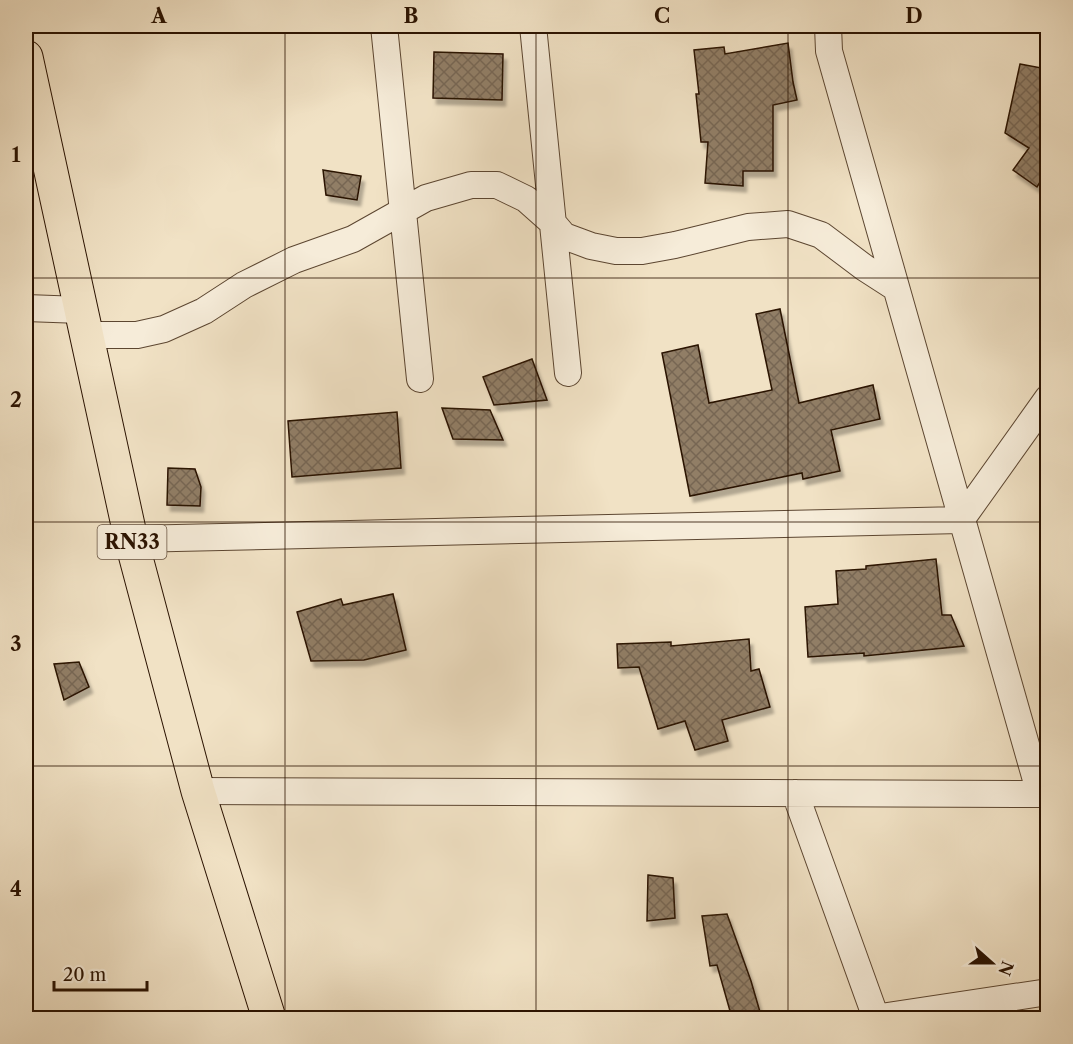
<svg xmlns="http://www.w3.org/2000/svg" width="1073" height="1044" font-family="'Libre Caslon Text',serif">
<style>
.building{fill:url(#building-cross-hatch);stroke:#2a1200;stroke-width:1.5;filter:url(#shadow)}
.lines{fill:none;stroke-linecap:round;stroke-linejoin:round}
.street-casing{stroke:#5c4631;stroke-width:28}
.primary-casing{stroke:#2a1200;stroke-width:35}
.street{stroke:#f6ecd9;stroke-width:26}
.primary{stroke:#f1e2c5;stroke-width:33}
.grid{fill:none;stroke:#2a1200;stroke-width:1.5;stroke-opacity:0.55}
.labels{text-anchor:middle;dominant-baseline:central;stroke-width:4.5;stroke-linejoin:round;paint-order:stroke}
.shield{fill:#f6ecd9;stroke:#675341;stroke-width:1.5}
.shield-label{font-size:20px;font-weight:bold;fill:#2a1200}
.neatline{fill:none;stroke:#2a1200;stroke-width:2}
.grid-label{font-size:20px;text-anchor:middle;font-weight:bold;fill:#2a1200}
</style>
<defs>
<pattern id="building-cross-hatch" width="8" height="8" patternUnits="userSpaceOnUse" patternTransform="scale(1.5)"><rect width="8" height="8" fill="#917e66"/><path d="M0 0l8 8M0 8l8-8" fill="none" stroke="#776652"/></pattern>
<filter id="shadow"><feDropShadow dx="3.5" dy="6" stdDeviation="1.5" flood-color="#0004"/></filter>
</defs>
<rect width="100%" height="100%" fill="#f1e2c5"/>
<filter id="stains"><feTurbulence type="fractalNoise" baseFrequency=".00333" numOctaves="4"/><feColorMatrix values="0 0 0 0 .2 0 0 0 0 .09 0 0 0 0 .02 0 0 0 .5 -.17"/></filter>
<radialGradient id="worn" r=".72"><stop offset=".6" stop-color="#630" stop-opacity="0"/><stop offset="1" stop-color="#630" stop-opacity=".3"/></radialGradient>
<path class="building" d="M 788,43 L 793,82 L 797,100 L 773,105 L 773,171 L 743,171 L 743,186 L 705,183 L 708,142 L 701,142 L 696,94 L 699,94 L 694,50 L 724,47 L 725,54 Z
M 434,52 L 503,54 L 502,100 L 433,98 Z
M 1020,64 L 1047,69 L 1047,171 L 1037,187 L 1013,170 L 1029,148 L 1005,133 Z
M 323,170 L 361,176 L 357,200 L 326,195 Z
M 780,309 L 799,403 L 873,385 L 880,419 L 831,430 L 840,471 L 803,479 L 802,473 L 690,496 L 662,353 L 698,345 L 709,403 L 772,390 L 756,314 Z
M 532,359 L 547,400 L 494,405 L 483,377 Z
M 442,408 L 490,410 L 503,440 L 453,439 Z
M 397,412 L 401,468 L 292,477 L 288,421 Z
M 168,468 L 195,469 L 201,487 L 200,506 L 167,505 Z
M 936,559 L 942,615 L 951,615 L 964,646 L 864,656 L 864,653 L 808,657 L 805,607 L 838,604 L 836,571 L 866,569 L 866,566 Z
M 393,594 L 406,650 L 364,660 L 311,661 L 297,612 L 341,599 L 343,605 Z
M 749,639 L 751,671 L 759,669 L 770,707 L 722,720 L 728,741 L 695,750 L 685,721 L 658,729 L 639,667 L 618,668 L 617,644 L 671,642 L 671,646 Z
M 79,662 L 89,687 L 64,700 L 54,664 Z
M 648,875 L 673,878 L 675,918 L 647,921 Z
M 727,914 L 751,981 L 760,1012 L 736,1018 L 732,1018 L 717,965 L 710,966 L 702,916 Z"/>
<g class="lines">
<defs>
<path id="street" d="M 384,26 L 420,379
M 533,26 L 568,373
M 828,26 L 829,51 L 1040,794
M 26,308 L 81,310
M 87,335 L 137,335 L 164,329 L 204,311 L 244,285 L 294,260 L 353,239 L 426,198 L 471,185 L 497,185 L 526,199 L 553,223 L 564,236 L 591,246 L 616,251 L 642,251 L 675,245 L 748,227 L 788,224 L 821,235 L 865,268 L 896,288
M 131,539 L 961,520 L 1048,398
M 198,791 L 1040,794
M 795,793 L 876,1018
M 874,1018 L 1048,992"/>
<path id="primary" d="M 26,57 L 131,539 L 198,791 L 269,1018"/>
</defs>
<use href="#street" class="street-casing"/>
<use href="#primary" class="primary-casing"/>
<use href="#street" class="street"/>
<use href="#primary" class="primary"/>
</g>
<path class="grid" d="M 285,26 L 285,1018M 536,26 L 536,1018M 788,26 L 788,1018M 26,278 L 1048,278M 26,522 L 1048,522M 26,766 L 1048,766"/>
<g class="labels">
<rect class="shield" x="97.5" y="525" width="69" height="34" rx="4.5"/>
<g class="shield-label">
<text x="132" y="542">RN33</text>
</g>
</g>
<rect width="1073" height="1044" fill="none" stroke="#f1e2c5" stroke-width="66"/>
<g transform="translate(992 963) rotate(111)" stroke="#f6ecd9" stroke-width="4.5" paint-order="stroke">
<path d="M0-4.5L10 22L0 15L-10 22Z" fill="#2a1200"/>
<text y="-9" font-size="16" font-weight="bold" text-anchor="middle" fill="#2a1200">N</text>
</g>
<path d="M54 981v9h93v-9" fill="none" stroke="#2a1200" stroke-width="3"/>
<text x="63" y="981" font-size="18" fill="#2a1200" stroke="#f6ecd9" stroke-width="4.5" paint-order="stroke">20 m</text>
<rect x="33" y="33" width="1007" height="978" class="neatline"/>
<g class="grid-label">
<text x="159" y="23">A</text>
<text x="411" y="23">B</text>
<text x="662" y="23">C</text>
<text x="914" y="23">D</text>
<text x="16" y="162">1</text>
<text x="16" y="407">2</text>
<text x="16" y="651">3</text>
<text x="16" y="896">4</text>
</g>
<rect width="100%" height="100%" filter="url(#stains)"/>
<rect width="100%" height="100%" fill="url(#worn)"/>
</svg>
